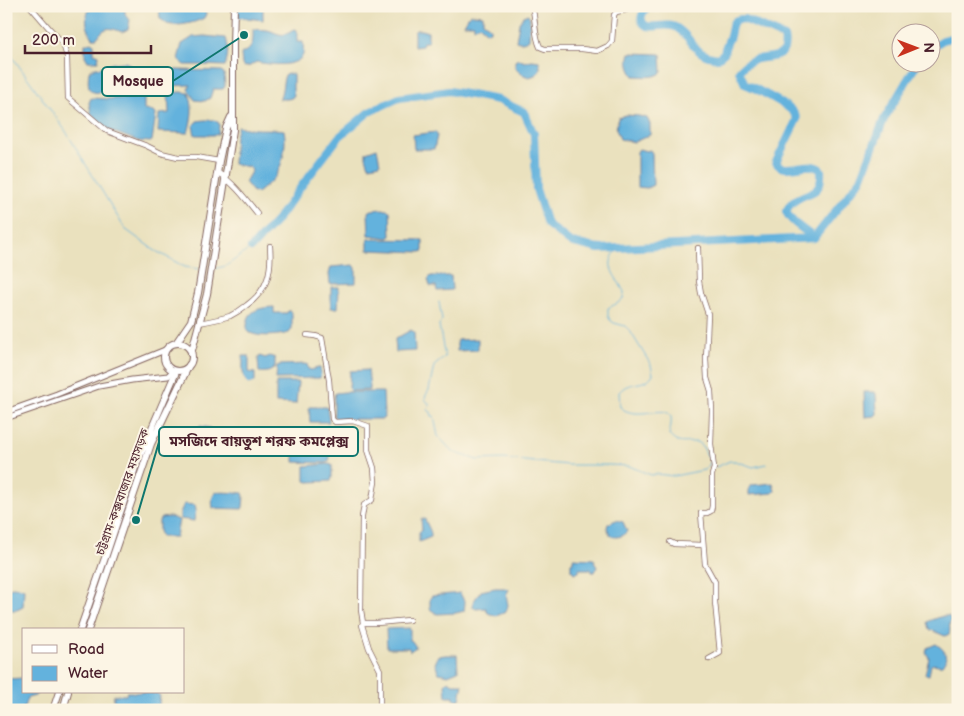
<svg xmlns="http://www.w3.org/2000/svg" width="964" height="716" font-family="'Balsamiq Sans','Noto Sans Bengali',sans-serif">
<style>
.water{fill:#63b2dd;stroke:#566884}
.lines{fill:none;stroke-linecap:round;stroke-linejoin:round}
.stream{stroke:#63b2dd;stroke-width:1}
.river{stroke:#63b2dd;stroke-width:8}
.minor-casing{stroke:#82635e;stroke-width:6}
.major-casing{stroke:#82635e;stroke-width:7}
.highway-casing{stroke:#82635e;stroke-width:8}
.minor{stroke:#fff;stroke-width:4.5}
.major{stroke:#fff;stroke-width:5}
.highway{stroke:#fff;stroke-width:6}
.labels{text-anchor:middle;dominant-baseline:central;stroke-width:4;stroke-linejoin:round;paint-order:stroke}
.street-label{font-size:12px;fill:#4a1f2b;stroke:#fcf5e5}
.leader{fill:none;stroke:#0f766e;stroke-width:2}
.callout-dot{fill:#0f766e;stroke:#fcf5e5;stroke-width:2}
.callout{fill:#fcf5e5;stroke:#0f766e;stroke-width:2}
.callout-label{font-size:14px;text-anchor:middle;font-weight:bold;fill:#4a1f2b}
</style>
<rect width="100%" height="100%" fill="#fcf5e5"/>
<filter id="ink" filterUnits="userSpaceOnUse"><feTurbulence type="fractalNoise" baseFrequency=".02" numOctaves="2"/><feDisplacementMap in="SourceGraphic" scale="10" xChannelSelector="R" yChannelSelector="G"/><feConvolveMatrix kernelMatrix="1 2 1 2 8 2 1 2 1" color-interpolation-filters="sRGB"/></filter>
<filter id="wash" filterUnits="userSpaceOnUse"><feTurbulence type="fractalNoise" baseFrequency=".0096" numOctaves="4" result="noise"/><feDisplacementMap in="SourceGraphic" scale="20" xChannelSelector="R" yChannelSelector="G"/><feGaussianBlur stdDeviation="1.12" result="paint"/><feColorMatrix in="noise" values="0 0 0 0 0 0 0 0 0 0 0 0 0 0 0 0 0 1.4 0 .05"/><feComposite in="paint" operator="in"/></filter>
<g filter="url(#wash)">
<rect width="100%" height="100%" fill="#eae1be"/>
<path class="water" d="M 100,6 L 125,6 L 125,14 L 130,20 L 128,29 L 122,32 C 109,27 105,26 97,38 L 93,38 C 87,29 84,20 89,10 Z
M 159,6 L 204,6 L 206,14 L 204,18 C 195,23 177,27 167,24 C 166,23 161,19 160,19 Z
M 238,6 L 263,6 L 263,20 L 238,17 Z
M 470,14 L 483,15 L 483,22 L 490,27 L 490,31 L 487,32 L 479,25 L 474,28 L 474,24 L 464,24 Z
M 528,14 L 530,18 L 529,39 C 525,42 520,43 516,41 L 519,23 L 523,16 Z
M 253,29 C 259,30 266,29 271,31 C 282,36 285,36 295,29 L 297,30 L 297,42 L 303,42 C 303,47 305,54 301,58 C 291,68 267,64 256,62 L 250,66 L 244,67 L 242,65 L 241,54 C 243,52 246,51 248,50 C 254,46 253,35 253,29 Z
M 416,30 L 421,30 L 428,32 L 428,42 L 423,42 L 422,46 L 414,47 L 414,32 Z
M 204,36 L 226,38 C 229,48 228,57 225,66 L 204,65 L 185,65 L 178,59 L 182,44 L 193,37 Z
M 91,42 L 94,44 L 94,53 L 99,55 L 98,61 L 88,61 L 85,56 L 85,44 Z
M 630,53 L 661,54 L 662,72 C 655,79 643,76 634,76 C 629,69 627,62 630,53 Z
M 518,59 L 525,62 L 532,60 L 539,61 C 542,71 538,75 529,77 C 521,74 514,71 515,61 Z
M 113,63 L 125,62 L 129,64 L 130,69 L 125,81 L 128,83 L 127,88 C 122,90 117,90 111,91 C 92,94 86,95 89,71 L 94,68 L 104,67 Z
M 175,70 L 221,71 L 224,73 L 225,86 L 223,89 L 213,89 L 210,98 L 205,101 L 195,100 L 188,89 L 191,85 L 163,86 L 163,75 L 173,74 Z
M 288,74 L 293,74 L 293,90 L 294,95 C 292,100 285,99 280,99 L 279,99 C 283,92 282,83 285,75 Z
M 181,92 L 189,93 C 194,107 192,119 188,133 L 158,132 L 159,114 L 169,113 L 168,94 L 169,93 Z
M 134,94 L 144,95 L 144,110 L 151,111 L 156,114 L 152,141 L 150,142 L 138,141 L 108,130 L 103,124 L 95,119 L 91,113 L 89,103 L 91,98 L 108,99 L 132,98 L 134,97 Z
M 626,115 L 639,116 L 647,118 L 650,124 L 650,135 L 634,142 L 620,139 L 616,129 L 618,118 Z
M 205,120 L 214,120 L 219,123 L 219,126 L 218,134 L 216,135 L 195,135 L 193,126 L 197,121 Z
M 238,126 C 253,131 268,128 284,130 C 287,144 283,165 275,177 C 270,183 263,188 257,193 L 253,192 L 245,182 L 252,170 L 249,167 L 233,164 L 235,136 Z
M 436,132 L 437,136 L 434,149 L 414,149 L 413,135 Z
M 377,148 L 380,164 L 369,166 L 366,157 L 366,152 Z
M 639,149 L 646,151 L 650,150 L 652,153 L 653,185 L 647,188 L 637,187 L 637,152 Z
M 383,209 L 390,211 L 391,236 L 388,238 L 369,235 L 368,212 L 372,210 Z
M 368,239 L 423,240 L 423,251 L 421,252 L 368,250 Z
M 354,265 L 356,268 L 356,283 L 330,284 L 329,274 L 331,267 Z
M 431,276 L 451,276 L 452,290 L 437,291 L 436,286 L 430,286 L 428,279 Z
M 331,287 L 339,287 L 338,308 L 331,308 Z
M 274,307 L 274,313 L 287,313 L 288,311 L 290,311 L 292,314 L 292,329 L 289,333 C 278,336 255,338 247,331 C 246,311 256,308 274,307 Z
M 411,330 L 414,332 L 415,351 L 396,352 L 395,339 Z
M 478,339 L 478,350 L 457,351 L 457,340 Z
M 243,356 L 249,356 L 249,372 L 255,373 L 255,382 L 249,384 C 241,378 243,366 243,356 Z
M 260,356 L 265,358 L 270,356 L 275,358 L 275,367 C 271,372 266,373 259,372 L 258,359 Z
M 307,364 L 308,369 L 311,370 L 318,368 L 320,368 L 321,373 L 320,378 L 276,379 L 277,366 L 279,365 Z
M 368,370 L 370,387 L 370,390 L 351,391 L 349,389 L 350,371 Z
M 276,382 L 298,382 L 296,404 L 276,403 Z
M 345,392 L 383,392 L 384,417 L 383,419 L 336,419 L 334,417 L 334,398 L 335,393 Z
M 864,392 L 875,392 L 876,394 L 877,414 L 875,416 L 865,417 Z
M 309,407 L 327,407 L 329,422 L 310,422 Z
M 200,426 L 210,428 L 209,438 L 206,449 L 196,447 L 186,446 L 196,428 Z
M 323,440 L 329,440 L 330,456 L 329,461 L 326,463 L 294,462 L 295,441 Z
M 328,464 L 332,465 L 332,477 L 331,481 L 309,482 L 305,481 L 305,466 Z
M 773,483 L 775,491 L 773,493 L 749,495 L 749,489 L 752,485 Z
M 217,492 L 243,493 L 244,496 L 243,507 L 242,509 L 213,508 C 212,502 211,495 217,492 Z
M 184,504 L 195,505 L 196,510 L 194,521 L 180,519 L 180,513 Z
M 170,517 L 179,520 L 176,537 L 161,537 L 159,531 L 159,521 L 161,518 Z
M 421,519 L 425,519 C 427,526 432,531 431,537 L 419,542 L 419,532 L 420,531 L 422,530 Z
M 616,520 L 623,522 L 627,531 C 623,537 617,538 611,536 L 607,528 L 608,524 Z
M 573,558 L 593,559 L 595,560 L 594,562 L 597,567 L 594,572 L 592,572 L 591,569 L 579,569 L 579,572 L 575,573 L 571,570 L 571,563 L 573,562 Z
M 14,587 L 24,588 L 23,607 L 17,610 L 8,610 L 6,607 L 6,588 Z
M 495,588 L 504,588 L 509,589 L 506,595 L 508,605 L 506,612 L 496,616 L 488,613 L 486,608 L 476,609 L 473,607 L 473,602 L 481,591 Z
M 460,593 L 465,603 L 464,611 L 456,613 L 437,614 L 430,609 L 430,598 L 432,596 Z
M 943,616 L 949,616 L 951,620 C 948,625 951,629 949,634 L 945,636 L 929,629 L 927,622 L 931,620 Z
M 410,628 L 410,640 L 412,641 L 416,647 L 410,651 L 409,648 L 387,648 L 386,629 Z
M 936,644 C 944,650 945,650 946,661 L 942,665 C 938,666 935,663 931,665 L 929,675 L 925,674 L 929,658 L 926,652 L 927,648 Z
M 446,655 L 457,655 L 458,671 L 448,675 L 439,673 L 435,664 L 438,656 Z
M 24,678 L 24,692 L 37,693 L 35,696 L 27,698 L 23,710 L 6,710 L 6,679 Z
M 448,681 L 453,684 L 463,684 L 460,699 L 454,700 L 454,696 L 446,696 L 445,684 Z
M 127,692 L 133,692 L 134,693 C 140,692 147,691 153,693 L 156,692 L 160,696 L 159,703 L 161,710 L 152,710 L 147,707 L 136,710 L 118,710 L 113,704 L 114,695 L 126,695 Z"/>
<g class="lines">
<path class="stream" d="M 6,48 L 65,130 L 125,229 L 154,250 L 185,267 L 199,269
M 618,249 C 602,266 616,275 624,292 C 625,302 615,304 608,308 L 608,316 L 610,320 L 614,323 L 625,326 L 630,331 L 651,365 L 653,374 C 647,384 640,382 630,385 C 625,386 622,389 619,392 L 620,407 C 635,421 664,405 670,415 C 673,419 670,429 669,435 C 678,446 684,442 697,442 L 703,447 L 710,461
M 213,269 L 226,266 L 251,248
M 439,302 L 442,320 L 439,325 L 445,357 L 434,366 L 429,390 L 426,395 L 425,399 L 430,405 L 427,410 L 431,412 L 432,416 L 434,416 L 438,436 L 453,452 L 477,460 L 503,459 L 568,465 L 609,465 L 629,466 L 651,475 L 656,474 L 674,476 L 704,470 L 709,466 L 710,462
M 716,467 L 730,461 L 735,461 L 753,467 L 767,464"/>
<path class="river" d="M 648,6 C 644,11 638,18 644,24 C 650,31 667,21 677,28 C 695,40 692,55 718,58 L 724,53 C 725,46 728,42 730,36 C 733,25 730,19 744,19 L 784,37 C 789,64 766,54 751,61 C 747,63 742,67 739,71 L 745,84 C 755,88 786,104 793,112 C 795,114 796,117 797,119 L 776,162 C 784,177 808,158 821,170 C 823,199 805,189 791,204 C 790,204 787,210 786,211 C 791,224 805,229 814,238
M 932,47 L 943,40 L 958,36
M 251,248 L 277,220 L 303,184 L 339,137 L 369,112 L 399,98 L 449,91 L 498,100 L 524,112 L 534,134 L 536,189 L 547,224 L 570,242 L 599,249 L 814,238 L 861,179 L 884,119 L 918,62"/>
</g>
</g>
<g filter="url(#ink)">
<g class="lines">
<defs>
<path id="minor" d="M 30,6 L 49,28 L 60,40 L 64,47 L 67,57 L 68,98 L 107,131 L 147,146 L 161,153 L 178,157 L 196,157 L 219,161
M 532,6 C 536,20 534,34 540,47 L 545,49 L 582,49 L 597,51 L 608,46 L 612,41 L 614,15 L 616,12 L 626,10
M 217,172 C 234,183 245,198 257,213
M 698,248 L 699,281 L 701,293 L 708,314 L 706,359 L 707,378 L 711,391 L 712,411 L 711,444 L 714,468 L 712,475 L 712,506 L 711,511 L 707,513 L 701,513 L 705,564 L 715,582 L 715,602 L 720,653 L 709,659
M 199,323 C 210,321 220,319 230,316 C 236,313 242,309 247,305 C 268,290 272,271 270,246
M 307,335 L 315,336 L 322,338 L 329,380 L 332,419 L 335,422 L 353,421 L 368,426 L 368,450 L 374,468 L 375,482 L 372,500 L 364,505 L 362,517 L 361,610 L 363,623
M 670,542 L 674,544 L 703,545
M 380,710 L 380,670 L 369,648 L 362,625 L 363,623 L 377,623 L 409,620"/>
<path id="major" d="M 6,412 L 57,394 L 165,350
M 6,418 L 99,386 L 132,380 L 168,376 L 173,371"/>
<path id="highway" d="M164 357a14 14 0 1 1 28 0a14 14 0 1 1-28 0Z
M 176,343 L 191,321 L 198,293 L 219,161 L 226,128 L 231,117
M 191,354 L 207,294 L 233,130 L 233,46 L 234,6
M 80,630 L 107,552 L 136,465 L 176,372
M 88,630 L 151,444 L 189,365
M 53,710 L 59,692
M 63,710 L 68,692"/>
</defs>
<use href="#minor" class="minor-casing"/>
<use href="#major" class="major-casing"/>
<use href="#highway" class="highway-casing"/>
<use href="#minor" class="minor"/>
<use href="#major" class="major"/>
<use href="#highway" class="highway"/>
</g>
</g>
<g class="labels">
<g class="street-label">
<text transform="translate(123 492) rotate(-70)">চট্টগ্রাম-কক্সবাজার মহাসড়ক</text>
</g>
</g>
<path class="leader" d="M244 35L173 81M136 520L159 442"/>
<g class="callout-dot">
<circle cx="244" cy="35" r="5"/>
<circle cx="136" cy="520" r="5"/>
</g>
<g class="callout">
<rect x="102" y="67" width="71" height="29" rx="5"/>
<rect x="159" y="427" width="199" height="29" rx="5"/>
</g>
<g class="callout-label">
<text x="138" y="86">Mosque</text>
<text x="259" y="446">মসজিদে বায়তুশ শরফ কমপ্লেক্স</text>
</g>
<rect width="964" height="716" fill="none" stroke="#fcf5e5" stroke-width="25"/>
<rect x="22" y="628" width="162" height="65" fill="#fcf5e5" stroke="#b59f9b"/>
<rect x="32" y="645" width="25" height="8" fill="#ffffff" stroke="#b59f9b"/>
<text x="68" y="654" font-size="15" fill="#4a1f2b">Road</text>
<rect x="32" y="666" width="25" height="15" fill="#63b2dd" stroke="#b59f9b"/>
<text x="68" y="678" font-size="15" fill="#4a1f2b">Water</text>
<g transform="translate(916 48) rotate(89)"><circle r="24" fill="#fcf5e5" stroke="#b59f9b"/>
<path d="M0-4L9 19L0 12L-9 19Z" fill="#c8321e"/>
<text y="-8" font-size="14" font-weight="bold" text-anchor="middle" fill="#4a1f2b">N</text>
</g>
<path d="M25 45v8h126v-8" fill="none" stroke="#4a1f2b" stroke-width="2.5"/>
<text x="32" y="45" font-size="15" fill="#4a1f2b" stroke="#fcf5e5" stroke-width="4" paint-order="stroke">200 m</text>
</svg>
